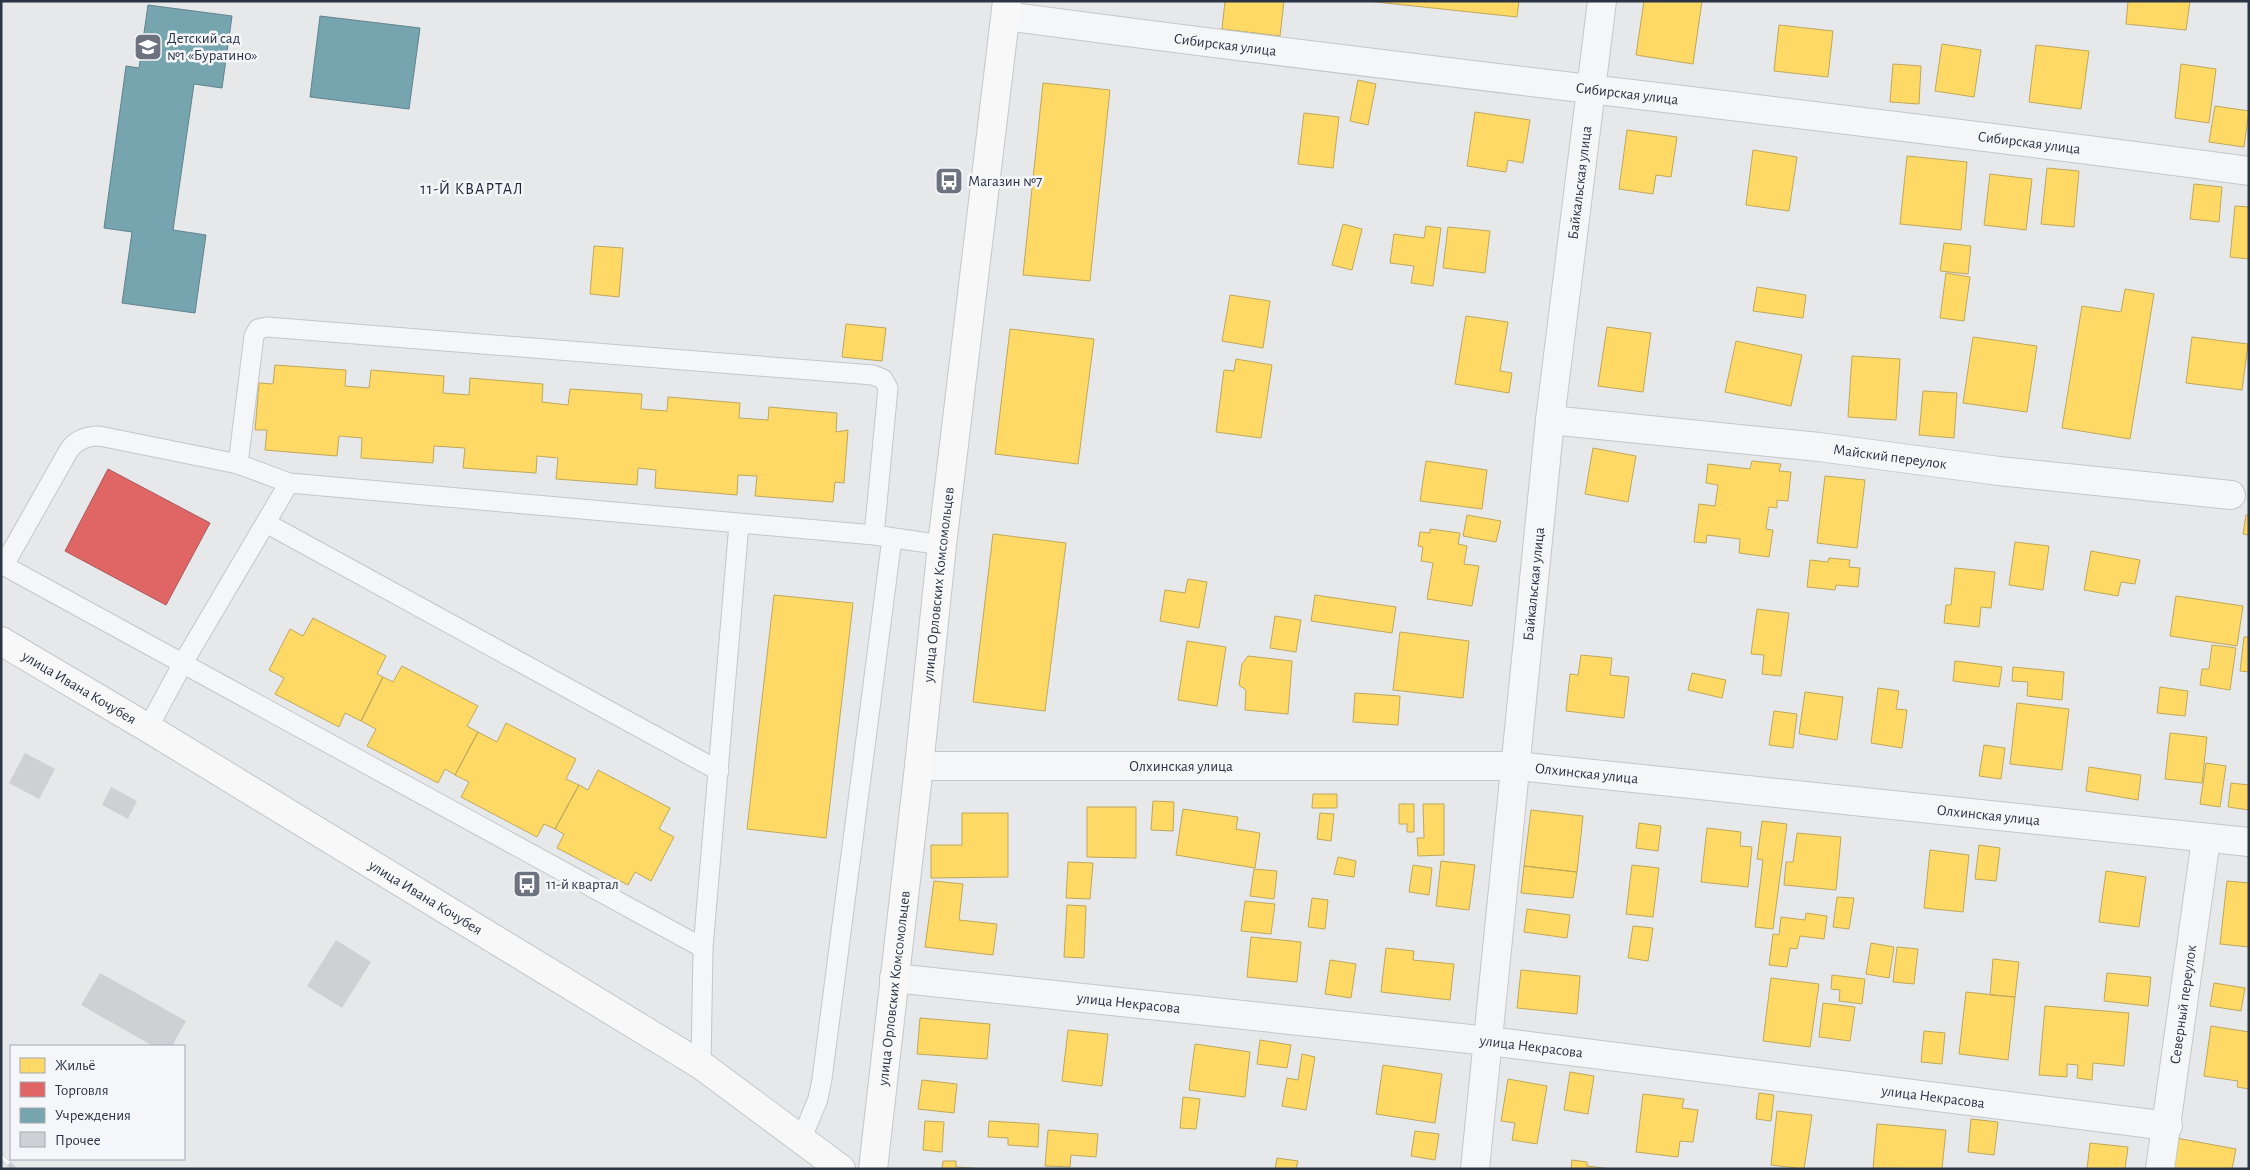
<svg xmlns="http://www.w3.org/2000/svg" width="2250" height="1170" font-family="'Alegreya Sans',sans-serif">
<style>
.homes{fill:#ffd966;stroke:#bfa85c}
.shops{fill:#e06666;stroke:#aa575c}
.public{fill:#76a5af;stroke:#60838f}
.building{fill:#ced0d3}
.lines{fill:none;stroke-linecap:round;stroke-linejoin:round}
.lane-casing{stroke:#c4c6c8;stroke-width:21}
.street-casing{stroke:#c4c6c8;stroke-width:30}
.secondary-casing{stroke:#c4c6c8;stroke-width:30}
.lane{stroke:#f5f6f7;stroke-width:19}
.street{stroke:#f5f6f7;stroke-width:28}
.secondary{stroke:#f8f8f8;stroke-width:28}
.rail-casing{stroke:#cecfd2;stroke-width:5.5}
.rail{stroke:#f4f6f9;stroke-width:4;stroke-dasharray:11;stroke-linecap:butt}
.labels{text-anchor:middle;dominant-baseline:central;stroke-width:5;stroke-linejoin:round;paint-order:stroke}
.poi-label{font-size:15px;fill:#2b3445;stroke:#f4f6f9;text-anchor:start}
.street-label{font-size:15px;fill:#2b3445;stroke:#f4f6f9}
.neighbourhood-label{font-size:16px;letter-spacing:1px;fill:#1d2536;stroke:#f4f6f9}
</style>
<rect width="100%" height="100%" fill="#e6e8ea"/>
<path class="homes" d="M 1225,1 L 1284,1 L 1280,36 L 1222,29 Z
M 1367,1 L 1519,1 L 1517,17 Z
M 1644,1 L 1702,1 L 1693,64 L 1636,55 Z
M 2128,1 L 2190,1 L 2186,30 L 2126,24 Z
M 1779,25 L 1833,31 L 1828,77 L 1774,71 Z
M 1942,44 L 1981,50 L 1974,97 L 1935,91 Z
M 2036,45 L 2089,51 L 2081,109 L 2029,102 Z
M 1893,64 L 1921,66 L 1919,104 L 1890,102 Z
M 2181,64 L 2216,69 L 2209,123 L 2175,118 Z
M 1358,80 L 1376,84 L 1368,125 L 1350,121 Z
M 1043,83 L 1110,90 L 1090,281 L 1023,275 Z
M 2215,106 L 2249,111 L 2244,147 L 2209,142 Z
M 1475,112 L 1530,120 L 1523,163 L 1508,160 L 1506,172 L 1467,166 Z
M 1304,113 L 1339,117 L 1333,168 L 1298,164 Z
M 1627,130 L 1677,137 L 1671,177 L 1656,175 L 1653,194 L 1619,189 Z
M 1753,150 L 1797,157 L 1789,211 L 1746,205 Z
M 1907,156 L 1967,162 L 1961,230 L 1900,224 Z
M 2047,168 L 2079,171 L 2074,227 L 2041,224 Z
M 1990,174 L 2032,179 L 2026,230 L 1984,225 Z
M 2194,184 L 2222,187 L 2219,222 L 2190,219 Z
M 2235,206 L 2249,207 L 2249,259 L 2230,257 Z
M 1343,224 L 1362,229 L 1352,270 L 1332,265 Z
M 1426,226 L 1441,228 L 1433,286 L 1411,283 L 1414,266 L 1390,263 L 1394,234 L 1424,238 Z
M 1448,227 L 1490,231 L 1485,273 L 1443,268 Z
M 1944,243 L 1971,246 L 1968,274 L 1940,271 Z
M 594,246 L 623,248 L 619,297 L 590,294 Z
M 1946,273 L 1970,277 L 1964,321 L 1940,318 Z
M 1757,287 L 1806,295 L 1803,318 L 1753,311 Z
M 2125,289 L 2154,294 L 2130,439 L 2062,428 L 2082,306 L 2121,312 Z
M 1230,295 L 1270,301 L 1263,348 L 1222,341 Z
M 1466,316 L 1508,322 L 1500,371 L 1512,373 L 1509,393 L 1455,384 Z
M 846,324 L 886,328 L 882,361 L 842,357 Z
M 1607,327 L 1651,333 L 1643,392 L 1598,386 Z
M 1010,329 L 1094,339 L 1078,464 L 995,454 Z
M 1973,337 L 2037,346 L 2027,412 L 1963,403 Z
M 2192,337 L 2248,344 L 2242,390 L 2186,383 Z
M 1736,341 L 1802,355 L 1791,406 L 1725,392 Z
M 1852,356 L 1900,359 L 1896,420 L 1848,417 Z
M 1236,359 L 1272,365 L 1261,438 L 1216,432 L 1224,370 L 1234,371 Z
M 275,365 L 346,370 L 345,386 L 369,388 L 371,370 L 444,376 L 443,393 L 469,395 L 470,378 L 543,384 L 542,402 L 568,405 L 570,389 L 642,394 L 641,409 L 667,411 L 668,397 L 740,403 L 739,418 L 768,420 L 769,407 L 837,413 L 836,432 L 848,430 L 844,483 L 835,482 L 833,502 L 755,496 L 757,476 L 738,475 L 737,495 L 655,488 L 656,470 L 638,468 L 637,485 L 556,479 L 558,458 L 537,456 L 536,473 L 463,468 L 465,448 L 434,446 L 433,463 L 361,458 L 362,438 L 339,436 L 337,456 L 265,450 L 267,430 L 255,430 L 259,383 L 273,384 Z
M 1923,391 L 1957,393 L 1954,438 L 1919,435 Z
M 1593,448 L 1636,456 L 1628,502 L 1585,494 Z
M 1426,461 L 1487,470 L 1482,509 L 1420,501 Z
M 1752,461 L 1781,464 L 1779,471 L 1791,472 L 1788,501 L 1777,500 L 1777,508 L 1769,507 L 1766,529 L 1773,530 L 1769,557 L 1739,553 L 1740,539 L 1707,535 L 1706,543 L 1694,542 L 1699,504 L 1715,506 L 1718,485 L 1706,483 L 1708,464 L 1750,469 Z
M 1825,476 L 1865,480 L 1857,548 L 1817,543 Z
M 1467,515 L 1501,521 L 1496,542 L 1463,536 Z
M 2246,515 L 2249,515 L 2249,535 L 2243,534 Z
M 1430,529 L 1460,533 L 1458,544 L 1467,546 L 1464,564 L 1479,566 L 1472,606 L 1427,599 L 1433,563 L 1421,561 L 1423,547 L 1418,546 L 1420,532 L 1430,533 Z
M 993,534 L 1066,543 L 1045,711 L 973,702 Z
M 2015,542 L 2049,546 L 2043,590 L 2009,585 Z
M 2091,551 L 2140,560 L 2135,584 L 2121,582 L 2118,596 L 2084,590 Z
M 1829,558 L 1850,560 L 1849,567 L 1860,568 L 1858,587 L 1836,585 L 1835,590 L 1807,587 L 1810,560 L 1828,562 Z
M 1955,568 L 1995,572 L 1991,608 L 1981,607 L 1979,627 L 1944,623 L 1946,605 L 1951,605 Z
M 1188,579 L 1207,582 L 1199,628 L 1160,621 L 1165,590 L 1185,593 Z
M 774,595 L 853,603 L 826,838 L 747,829 Z
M 1315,595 L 1396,607 L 1392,633 L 1311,621 Z
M 2176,596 L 2243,606 L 2237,646 L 2170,636 Z
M 1757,609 L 1789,613 L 1781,676 L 1762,674 L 1764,655 L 1751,654 Z
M 1275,616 L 1301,620 L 1296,652 L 1270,648 Z
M 313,618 L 386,656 L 377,674 L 383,677 L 361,721 L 345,713 L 339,727 L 275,694 L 284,678 L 269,670 L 290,629 L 303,636 Z
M 1400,632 L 1469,641 L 1463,698 L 1393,690 Z
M 2244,637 L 2249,637 L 2249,672 L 2240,671 Z
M 1187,641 L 1226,647 L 1217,706 L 1178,700 Z
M 2212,645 L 2236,648 L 2230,690 L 2200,685 L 2202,669 L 2209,669 Z
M 1581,655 L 1612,658 L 1610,675 L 1629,677 L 1624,718 L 1566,711 L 1570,674 L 1578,675 Z
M 1248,656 L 1292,661 L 1288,714 L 1245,710 L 1246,690 L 1239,685 L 1242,664 Z
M 1955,661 L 2002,667 L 1999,687 L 1953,681 Z
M 402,666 L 478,706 L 467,726 L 478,732 L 455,775 L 445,769 L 438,783 L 367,746 L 376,729 L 361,721 L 383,677 L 393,682 Z
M 2013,667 L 2064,672 L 2062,700 L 2027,696 L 2028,682 L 2012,681 Z
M 1692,673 L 1726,680 L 1722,698 L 1688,690 Z
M 2160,687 L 2188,691 L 2185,716 L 2157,713 Z
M 1878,688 L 1899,691 L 1896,709 L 1907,710 L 1902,748 L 1871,743 Z
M 1805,692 L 1843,697 L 1837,740 L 1799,734 Z
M 1355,693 L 1400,696 L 1398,725 L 1353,722 Z
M 2017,703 L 2069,709 L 2062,770 L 2010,764 Z
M 1774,711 L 1797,714 L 1793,748 L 1769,745 Z
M 506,723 L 576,759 L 566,779 L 579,785 L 555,829 L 544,824 L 537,837 L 461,797 L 469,782 L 455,775 L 478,732 L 497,742 Z
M 2170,733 L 2207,737 L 2202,783 L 2165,779 Z
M 1984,745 L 2005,748 L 2001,779 L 1979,776 Z
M 2206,763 L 2226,766 L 2220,807 L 2200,804 Z
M 2089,767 L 2141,775 L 2138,800 L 2086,791 Z
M 598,770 L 670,808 L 659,829 L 674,837 L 651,881 L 635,872 L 628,885 L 557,848 L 564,834 L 555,829 L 579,785 L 588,790 Z
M 2231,783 L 2249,785 L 2249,810 L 2228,807 Z
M 1313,794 L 1337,794 L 1337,808 L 1312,808 Z
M 1153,801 L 1174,802 L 1173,831 L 1151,830 Z
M 1399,804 L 1414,804 L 1414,832 L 1407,832 L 1407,824 L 1399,824 Z
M 1423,804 L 1444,804 L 1444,855 L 1418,856 L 1417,838 L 1424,838 Z
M 1087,807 L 1136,807 L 1136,858 L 1087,857 Z
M 1183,809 L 1238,817 L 1236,829 L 1260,833 L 1255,868 L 1176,855 Z
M 1531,810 L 1583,816 L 1577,872 L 1524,866 Z
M 962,813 L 1008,813 L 1008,877 L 931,878 L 931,845 L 962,845 Z
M 1320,813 L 1334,814 L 1331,841 L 1317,839 Z
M 1762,821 L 1787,824 L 1773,929 L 1755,927 L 1763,860 L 1757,859 Z
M 1639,823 L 1661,826 L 1658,851 L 1636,848 Z
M 1707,828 L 1741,832 L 1740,846 L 1752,847 L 1748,887 L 1701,882 Z
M 1797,833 L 1841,837 L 1836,890 L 1784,885 L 1786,862 L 1793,862 Z
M 1979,845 L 2000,848 L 1996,881 L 1975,879 Z
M 1930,850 L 1969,855 L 1963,912 L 1924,908 Z
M 1338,857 L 1356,861 L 1354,877 L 1334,874 Z
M 1441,861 L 1475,865 L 1469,910 L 1436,906 Z
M 1068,862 L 1093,863 L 1090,899 L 1066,898 Z
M 1413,865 L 1432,868 L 1429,895 L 1409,892 Z
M 1632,865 L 1659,868 L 1653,917 L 1626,914 Z
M 1524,866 L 1577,872 L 1573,898 L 1521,893 Z
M 1254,869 L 1277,871 L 1274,899 L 1250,896 Z
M 2106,871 L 2146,877 L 2139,927 L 2099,922 Z
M 934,881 L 963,884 L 959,920 L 997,924 L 993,955 L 925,947 Z
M 2227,881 L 2249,883 L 2249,947 L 2220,944 Z
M 1837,897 L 1854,898 L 1849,929 L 1833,927 Z
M 1312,898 L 1328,900 L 1325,929 L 1308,927 Z
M 1245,901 L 1275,904 L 1271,934 L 1241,931 Z
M 1067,905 L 1086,906 L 1084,958 L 1064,957 Z
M 1527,909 L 1570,915 L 1567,938 L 1524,932 Z
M 1806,913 L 1827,916 L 1824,939 L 1800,936 L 1797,949 L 1790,948 L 1787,967 L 1769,965 L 1773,934 L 1779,935 L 1781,917 L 1805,920 Z
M 1633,926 L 1653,928 L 1648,961 L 1628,958 Z
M 1251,937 L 1301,942 L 1297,982 L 1247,977 Z
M 1871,943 L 1894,947 L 1889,978 L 1866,974 Z
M 1897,947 L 1918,949 L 1914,984 L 1893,982 Z
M 1386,948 L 1414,951 L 1413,960 L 1454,964 L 1450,1000 L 1381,992 Z
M 1993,959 L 2019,962 L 2015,997 L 1990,995 Z
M 1330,960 L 1356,964 L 1351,998 L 1325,994 Z
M 1521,970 L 1580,976 L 1577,1014 L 1517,1008 Z
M 2107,973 L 2151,977 L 2148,1006 L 2104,1001 Z
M 1832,975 L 1865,979 L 1862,1004 L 1839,1001 L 1840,990 L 1831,989 Z
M 1771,978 L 1819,984 L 1810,1047 L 1763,1041 Z
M 2214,983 L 2245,988 L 2241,1011 L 2210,1006 Z
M 1966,992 L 2015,997 L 2008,1060 L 1959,1054 Z
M 1823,1003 L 1855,1007 L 1850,1041 L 1819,1037 Z
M 2045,1006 L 2129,1013 L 2124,1066 L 2093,1063 L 2092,1080 L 2077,1078 L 2078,1065 L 2067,1064 L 2067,1077 L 2039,1075 Z
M 920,1018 L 990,1024 L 987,1059 L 917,1054 Z
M 2211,1026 L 2249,1032 L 2249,1089 L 2237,1087 L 2238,1081 L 2204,1076 Z
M 1068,1030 L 1108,1034 L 1102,1086 L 1062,1081 Z
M 1924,1031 L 1945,1033 L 1942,1064 L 1921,1062 Z
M 1260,1040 L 1291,1045 L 1287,1068 L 1257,1064 Z
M 1195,1044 L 1250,1052 L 1245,1097 L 1189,1090 Z
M 1302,1054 L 1315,1057 L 1306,1110 L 1282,1106 L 1287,1078 L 1298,1080 Z
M 1383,1065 L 1442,1074 L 1435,1123 L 1376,1114 Z
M 1570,1072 L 1594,1076 L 1588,1114 L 1564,1110 Z
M 1508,1079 L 1547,1086 L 1537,1144 L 1512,1140 L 1515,1123 L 1501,1121 Z
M 922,1080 L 957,1084 L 954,1113 L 918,1109 Z
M 1759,1093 L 1774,1095 L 1771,1121 L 1756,1119 Z
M 1643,1094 L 1684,1099 L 1682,1108 L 1698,1110 L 1693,1142 L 1680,1141 L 1678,1157 L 1636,1152 Z
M 1183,1097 L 1200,1099 L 1196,1129 L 1180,1128 Z
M 1777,1111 L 1812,1115 L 1804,1169 L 1771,1165 Z
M 1971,1119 L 1998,1122 L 1994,1155 L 1968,1152 Z
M 925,1121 L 944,1122 L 942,1152 L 923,1150 Z
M 989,1121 L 1039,1124 L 1038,1147 L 1008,1145 L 1008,1138 L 988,1137 Z
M 1877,1124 L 1946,1130 L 1942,1169 L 1873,1168 Z
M 1048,1130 L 1098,1134 L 1096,1157 L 1071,1155 L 1070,1167 L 1045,1166 Z
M 1415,1131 L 1439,1134 L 1435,1160 L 1411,1156 Z
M 2176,1138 L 2236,1149 L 2232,1169 L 2174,1169 Z
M 2090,1143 L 2128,1147 L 2125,1169 L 2087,1169 Z
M 1277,1158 L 1298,1161 L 1296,1169 L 1275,1169 Z
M 1572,1160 L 1587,1162 L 1587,1166 L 1612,1169 L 1571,1169 Z
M 943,1161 L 956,1161 L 956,1167 L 989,1169 L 942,1169 Z"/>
<path class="shops" d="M 108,469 L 210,523 L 166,605 L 65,551 Z"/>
<path class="public" d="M 148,5 L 232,16 L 222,88 L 194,84 L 173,230 L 206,235 L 195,313 L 122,303 L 132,232 L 104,228 L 126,66 L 139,68 Z
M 320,16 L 420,28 L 409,109 L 310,97 Z"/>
<path class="building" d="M 25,753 L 55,769 L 39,799 L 9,783 Z
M 111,787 L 137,801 L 128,819 L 102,805 Z
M 336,940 L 371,962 L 342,1008 L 307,986 Z
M 100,973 L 186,1021 L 172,1046 L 153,1046 L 81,1005 Z"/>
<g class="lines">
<defs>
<path id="lane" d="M 289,483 L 238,464 L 254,336 L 258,329 L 267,327 L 873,375 L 883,379 L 888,388 L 874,535
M 266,523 L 719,771
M 1,564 L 703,948
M 4,565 L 69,450 C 76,440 86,436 99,436 L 238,464
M 148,728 L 183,663 L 289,483 L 874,535 L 942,545
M 701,1065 L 703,948 L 739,524
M 801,1140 L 818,1099 L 822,1079 L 892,538"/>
<g id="street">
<path id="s1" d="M 1006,16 C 1420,72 1835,115 2249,171"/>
<path id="s2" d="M 1550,420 L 1819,447 L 1999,471 L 2231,495"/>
<path id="s3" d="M 919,766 L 1517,766 L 2249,842"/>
<path id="s4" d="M 894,978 L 1489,1041 L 2168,1126"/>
<path id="s5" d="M 1475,1169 L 1550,420 L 1602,1"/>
<path id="s6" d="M 2160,1169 L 2206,839"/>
</g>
<g id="secondary">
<path id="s7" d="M 1,641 L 148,728 L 701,1065 L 841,1169"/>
<path id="s8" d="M 873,1169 L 919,766 L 942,545 L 1007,1"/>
</g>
</defs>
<use href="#lane" class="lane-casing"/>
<use href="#street" class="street-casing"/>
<use href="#secondary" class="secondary-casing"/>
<use href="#lane" class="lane"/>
<use href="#street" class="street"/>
<use href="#secondary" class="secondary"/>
<defs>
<path id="rail" d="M 1,1156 L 14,1169"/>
</defs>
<use href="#rail" class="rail-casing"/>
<use href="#rail" class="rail"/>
</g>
<defs>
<symbol id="school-square" viewBox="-11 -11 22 22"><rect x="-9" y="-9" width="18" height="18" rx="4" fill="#6c737f" stroke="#f4f6f9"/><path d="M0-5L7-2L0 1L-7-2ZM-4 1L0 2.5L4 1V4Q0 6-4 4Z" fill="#fff"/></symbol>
<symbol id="bus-square" viewBox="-11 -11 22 22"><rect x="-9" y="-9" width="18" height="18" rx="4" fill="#6c737f" stroke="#f4f6f9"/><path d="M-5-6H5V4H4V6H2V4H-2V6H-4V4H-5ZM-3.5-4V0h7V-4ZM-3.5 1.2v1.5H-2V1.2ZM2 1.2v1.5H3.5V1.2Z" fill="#fff"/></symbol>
</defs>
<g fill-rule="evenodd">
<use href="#school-square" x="132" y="31" width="32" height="32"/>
<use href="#bus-square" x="933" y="165" width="32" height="32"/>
<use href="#bus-square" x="511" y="868" width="32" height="32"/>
</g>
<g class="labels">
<g class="poi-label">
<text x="167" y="38">Детский сад<tspan x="167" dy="17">№1 «Буратино»</tspan></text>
<text x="968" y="181">Магазин №7</text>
<text x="546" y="884">11-й квартал</text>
</g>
<g class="street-label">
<text stroke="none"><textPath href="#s1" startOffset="221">Сибирская улица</textPath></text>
<text stroke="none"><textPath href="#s1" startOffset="626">Сибирская улица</textPath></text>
<text stroke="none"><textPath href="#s1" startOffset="1031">Сибирская улица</textPath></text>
<text stroke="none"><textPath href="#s5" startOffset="992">Байкальская улица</textPath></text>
<text stroke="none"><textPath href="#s2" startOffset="342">Майский переулок</textPath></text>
<text stroke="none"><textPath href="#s5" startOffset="588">Байкальская улица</textPath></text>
<text stroke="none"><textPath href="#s8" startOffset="588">улица Орловских Комсомольцев</textPath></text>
<text stroke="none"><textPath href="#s7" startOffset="91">улица Ивана Кочубея</textPath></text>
<text stroke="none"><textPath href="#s3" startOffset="262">Олхинская улица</textPath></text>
<text stroke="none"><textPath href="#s3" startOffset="668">Олхинская улица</textPath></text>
<text stroke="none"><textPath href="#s3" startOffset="1072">Олхинская улица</textPath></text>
<text stroke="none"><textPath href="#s7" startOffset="496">улица Ивана Кочубея</textPath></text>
<text stroke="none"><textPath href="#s8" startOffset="182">улица Орловских Комсомольцев</textPath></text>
<text stroke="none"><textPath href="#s4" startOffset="236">улица Некрасова</textPath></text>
<text stroke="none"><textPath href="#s6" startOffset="166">Северный переулок</textPath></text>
<text stroke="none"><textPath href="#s4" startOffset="641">улица Некрасова</textPath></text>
<text stroke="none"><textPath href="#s4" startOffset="1046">улица Некрасова</textPath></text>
</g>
<g class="neighbourhood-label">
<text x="472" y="189">11-Й КВАРТАЛ</text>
</g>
</g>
<rect width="2250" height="1170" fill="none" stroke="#2b3445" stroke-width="5"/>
<rect x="10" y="1045" width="175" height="115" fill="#f4f6f9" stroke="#a4a8b1"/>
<rect x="20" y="1058" width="25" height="15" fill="#ffd966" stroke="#a4a8b1"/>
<text x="55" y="1070" font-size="15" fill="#2b3445">Жильё</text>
<rect x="20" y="1082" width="25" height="15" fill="#e06666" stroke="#a4a8b1"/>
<text x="55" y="1095" font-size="15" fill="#2b3445">Торговля</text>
<rect x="20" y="1108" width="25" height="15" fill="#76a5af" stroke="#a4a8b1"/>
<text x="55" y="1120" font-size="15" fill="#2b3445">Учреждения</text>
<rect x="20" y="1132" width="25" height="15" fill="#ced0d3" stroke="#a4a8b1"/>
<text x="55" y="1145" font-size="15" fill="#2b3445">Прочее</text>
</svg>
